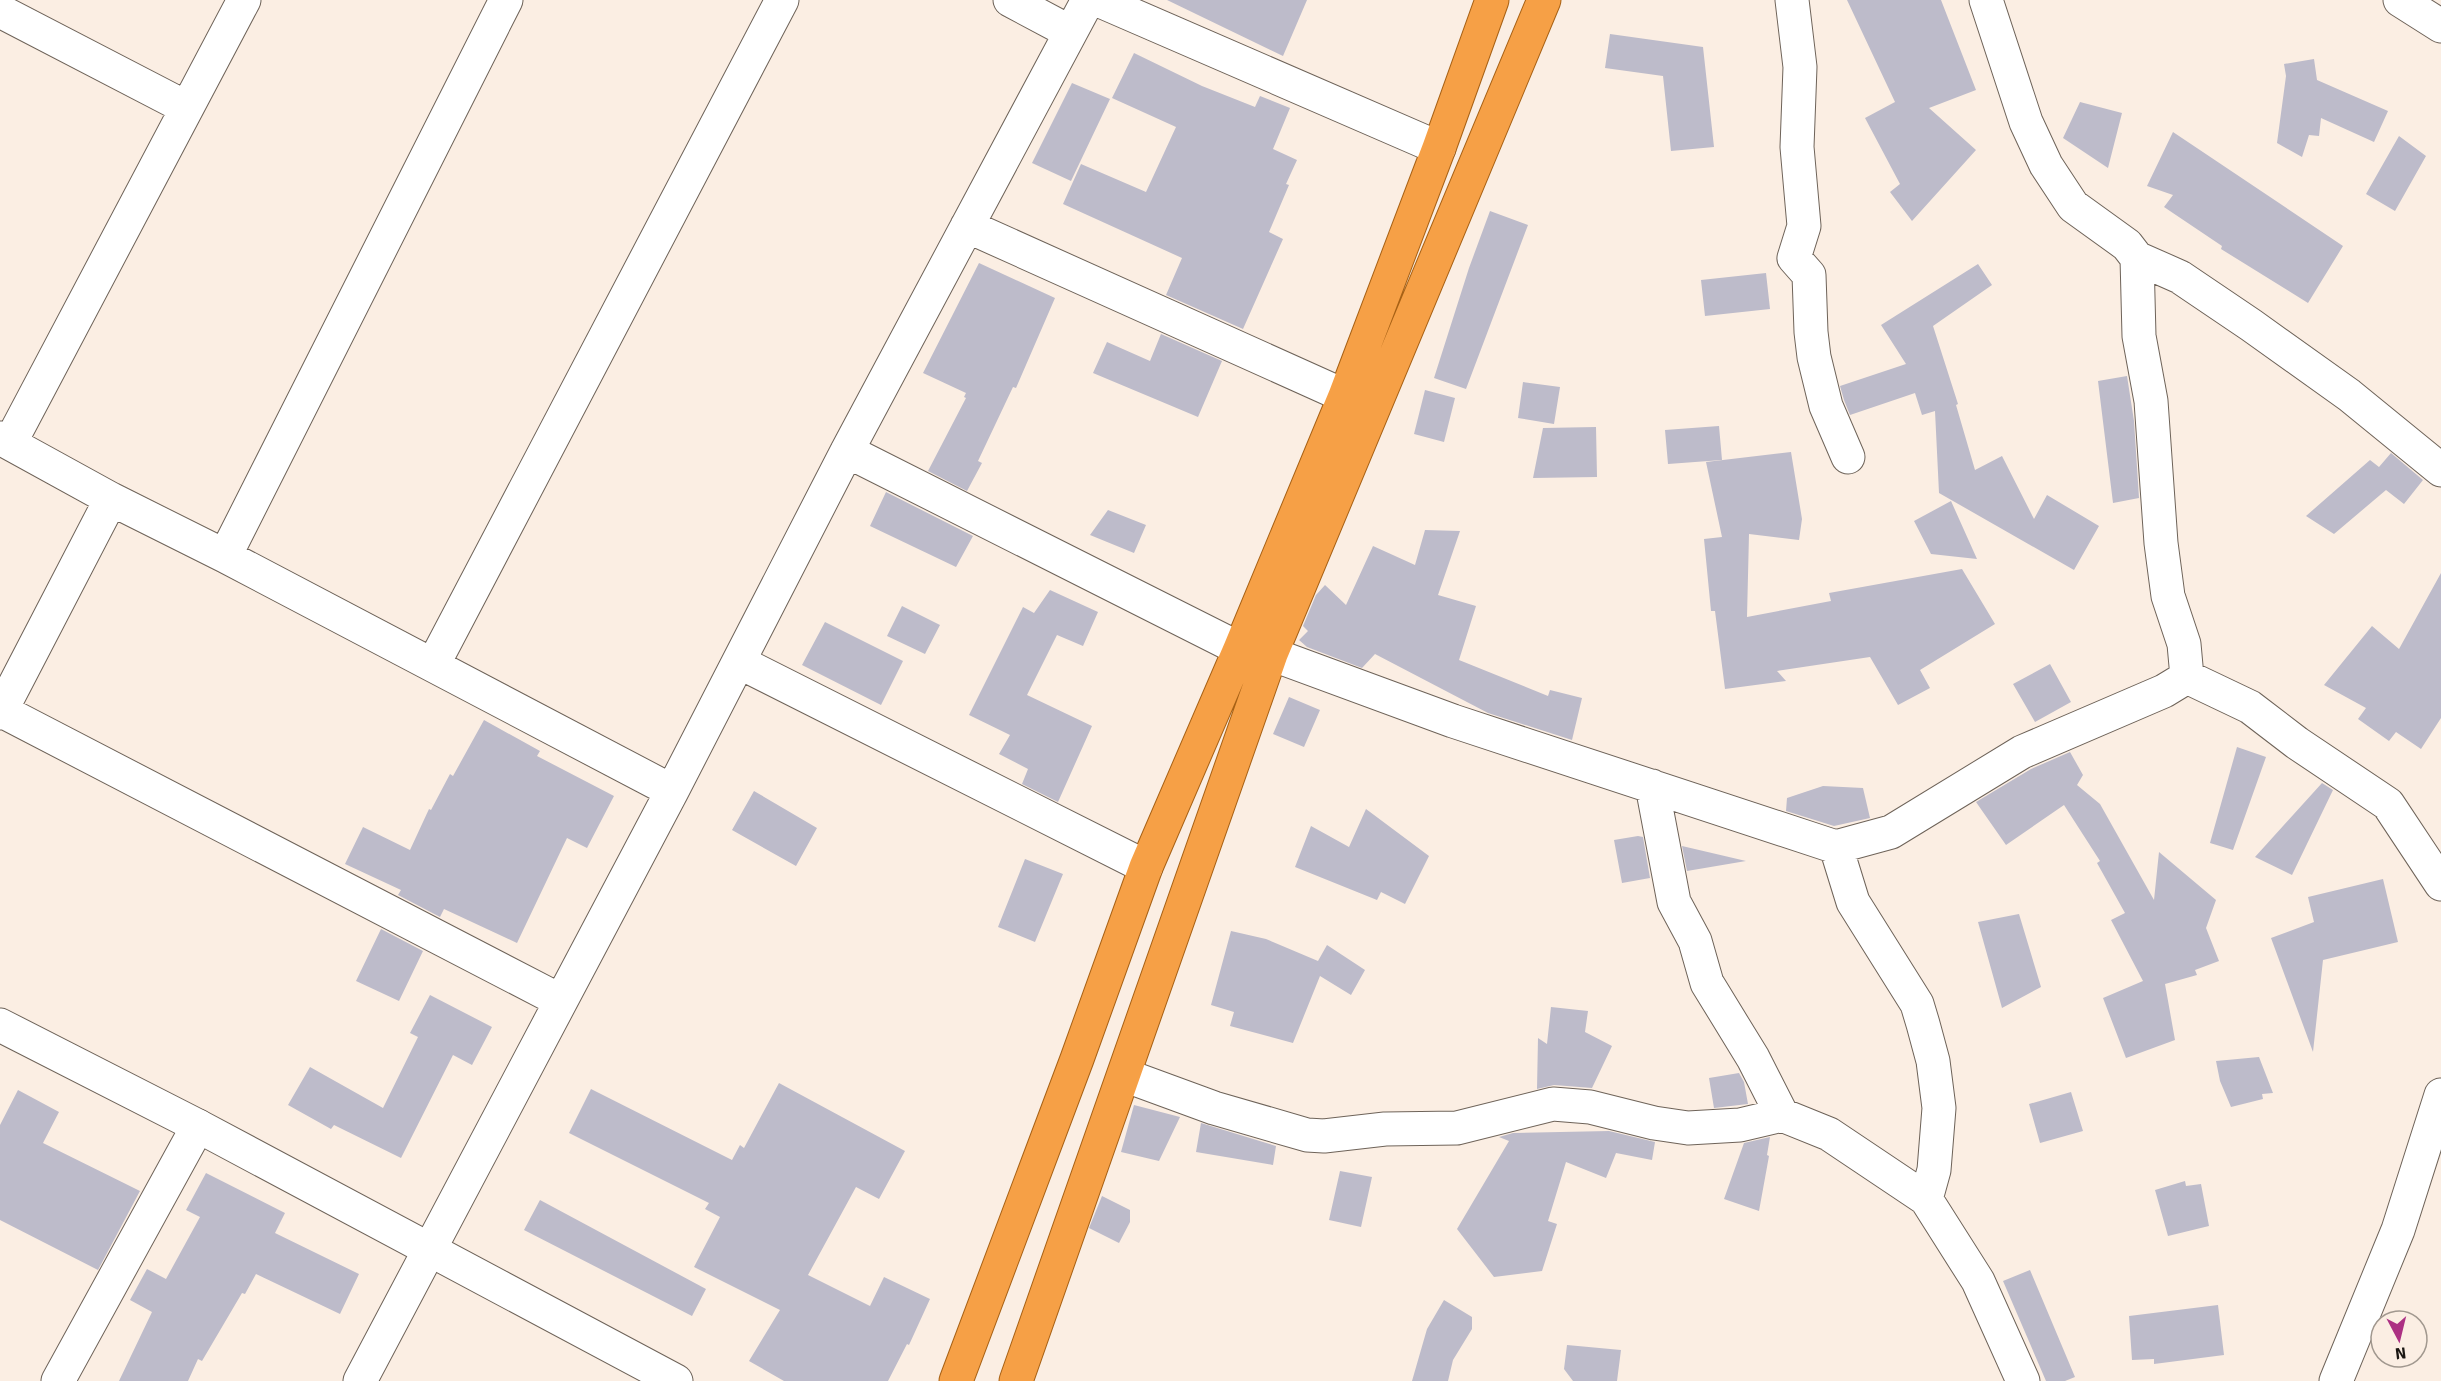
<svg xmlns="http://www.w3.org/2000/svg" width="2441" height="1381" font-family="Signika,sans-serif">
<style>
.building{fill:#bdbbca}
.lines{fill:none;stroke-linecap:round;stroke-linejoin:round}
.minor-casing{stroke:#6e6359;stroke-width:35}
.tertiary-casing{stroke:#6e6359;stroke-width:35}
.trunk-casing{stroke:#a76115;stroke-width:35}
.minor{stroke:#fff;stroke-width:33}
.tertiary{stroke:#fff;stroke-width:33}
.trunk{stroke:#f6a046;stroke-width:33}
</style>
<rect width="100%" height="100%" fill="#fbeee3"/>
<path class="building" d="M 1167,0 L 1307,0 L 1283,56 Z
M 1847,0 L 1941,0 L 1976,90 L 1929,108 L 1976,150 L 1912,221 L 1890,192 L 1900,184 L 1865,118 L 1895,102 Z
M 1610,34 L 1703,47 L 1714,147 L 1671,151 L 1663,76 L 1605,68 Z
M 1134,53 L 1202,86 L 1255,107 L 1260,96 L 1290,108 L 1273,149 L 1297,160 L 1286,184 L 1289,185 L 1269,232 L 1283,239 L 1243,329 L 1166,295 L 1182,258 L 1063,204 L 1081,164 L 1146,192 L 1176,127 L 1112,98 Z
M 2314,59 L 2317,80 L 2388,111 L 2374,142 L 2321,118 L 2319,136 L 2309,135 L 2302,157 L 2277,143 L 2286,76 L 2284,64 Z
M 1072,83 L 1110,99 L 1071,181 L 1032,163 Z
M 2080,102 L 2122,113 L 2108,168 L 2063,138 Z
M 2173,132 L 2343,246 L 2308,303 L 2221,249 L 2222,246 L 2164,207 L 2173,195 L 2147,186 Z
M 2399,136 L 2426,156 L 2395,211 L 2366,194 Z
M 1490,211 L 1528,225 L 1466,389 L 1434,378 L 1469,268 Z
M 979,263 L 1055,298 L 1016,388 L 1013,387 L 978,461 L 982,463 L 967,491 L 928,471 L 966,398 L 964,397 L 966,393 L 923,373 Z
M 1978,264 L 1992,285 L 1933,326 L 1958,404 L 1956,405 L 1975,470 L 2002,456 L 2034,519 L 2047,495 L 2099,526 L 2074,570 L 1939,493 L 1935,411 L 1922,415 L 1915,393 L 1850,415 L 1844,400 L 1840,386 L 1906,364 L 1881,325 Z
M 1766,273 L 1770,309 L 1705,316 L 1701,280 Z
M 1161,334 L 1222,361 L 1198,417 L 1093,373 L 1107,342 L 1150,361 Z
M 2127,376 L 2134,421 L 2139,498 L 2113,503 L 2098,381 Z
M 1523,382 L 1560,387 L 1554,424 L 1518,418 Z
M 1425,390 L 1455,398 L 1444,442 L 1414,434 Z
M 1719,426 L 1722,460 L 1668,464 L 1665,430 Z
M 1596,427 L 1597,477 L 1533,478 L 1543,428 Z
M 1791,452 L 1802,519 L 1799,540 L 1749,534 L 1747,617 L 1831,601 L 1829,593 L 1962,569 L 1995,624 L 1920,670 L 1930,688 L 1898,705 L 1870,657 L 1777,671 L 1786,681 L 1725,689 L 1715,611 L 1711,611 L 1704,539 L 1722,537 L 1706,462 Z
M 2391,453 L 2423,480 L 2404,504 L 2386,490 L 2334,534 L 2306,516 L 2370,460 L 2379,467 Z
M 886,492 L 973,536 L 956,567 L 870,526 Z
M 1951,501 L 1977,559 L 1931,554 L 1914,521 Z
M 1108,510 L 1146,525 L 1134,553 L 1090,535 Z
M 1425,530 L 1460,531 L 1438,595 L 1476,606 L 1459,660 L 1548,696 L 1550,690 L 1582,698 L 1572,740 L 1488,713 L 1375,654 L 1362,668 L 1307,647 L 1299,640 L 1308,631 L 1303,626 L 1316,595 L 1325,585 L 1346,605 L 1373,546 L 1415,565 Z
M 2441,573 L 2441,718 L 2421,749 L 2396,732 L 2389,741 L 2358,719 L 2366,708 L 2324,685 L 2372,626 L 2399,649 Z
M 1050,590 L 1098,612 L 1083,646 L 1057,635 L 1027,695 L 1092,726 L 1058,802 L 1022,784 L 1028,769 L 999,754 L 1010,735 L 969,715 L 1023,607 L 1034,613 Z
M 902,606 L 940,625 L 925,654 L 887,636 Z
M 825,622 L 903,661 L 881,705 L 802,665 Z
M 2050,664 L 2071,702 L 2035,722 L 2013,684 Z
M 1289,697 L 1320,710 L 1304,747 L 1273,734 Z
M 484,720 L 540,751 L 537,756 L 614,796 L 587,848 L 567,838 L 517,943 L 444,909 L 440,917 L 398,895 L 401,890 L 345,864 L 363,827 L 410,850 L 429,809 L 431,810 L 450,774 L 453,776 Z
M 2237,747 L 2266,757 L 2233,850 L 2210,843 Z
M 2070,752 L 2083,775 L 2077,785 L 2100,804 L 2154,900 L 2159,852 L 2216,900 L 2206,928 L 2219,961 L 2195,970 L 2197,975 L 2165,984 L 2175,1040 L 2126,1058 L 2103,998 L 2143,981 L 2111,920 L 2125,913 L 2097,863 L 2100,861 L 2064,805 L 2006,845 L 1976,802 L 2031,769 Z
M 2322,783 L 2333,790 L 2292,875 L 2255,857 Z
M 1823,786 L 1863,788 L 1870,818 L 1834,826 L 1786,811 L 1787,798 Z
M 754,791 L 817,828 L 796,866 L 732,830 Z
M 1366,809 L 1429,856 L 1405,904 L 1381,892 L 1377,900 L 1295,867 L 1311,826 L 1349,847 Z
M 1638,836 L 1643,837 L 1650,878 L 1622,883 L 1614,840 Z
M 1682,846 L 1746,861 L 1687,871 Z
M 1025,859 L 1063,874 L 1035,942 L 998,927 Z
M 2383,879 L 2398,942 L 2323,960 L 2313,1052 L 2271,938 L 2314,922 L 2308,897 Z
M 2019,914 L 2041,987 L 2002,1008 L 1978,922 Z
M 381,929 L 423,951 L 399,1001 L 356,981 Z
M 1231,931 L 1266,939 L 1318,961 L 1327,945 L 1365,970 L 1351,995 L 1320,976 L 1293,1043 L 1230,1026 L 1234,1012 L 1211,1005 Z
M 430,995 L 492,1027 L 472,1065 L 453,1055 L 401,1158 L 334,1125 L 331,1129 L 288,1105 L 310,1067 L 383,1108 L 418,1037 L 410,1033 Z
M 1551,1007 L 1588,1011 L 1585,1032 L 1612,1046 L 1592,1088 L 1554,1085 L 1537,1089 L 1538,1038 L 1547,1044 Z
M 2259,1057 L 2273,1093 L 2262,1094 L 2263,1099 L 2231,1107 L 2220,1081 L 2216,1061 Z
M 1739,1073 L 1744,1082 L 1748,1104 L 1714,1108 L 1709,1078 Z
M 779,1083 L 905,1151 L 879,1199 L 856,1187 L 808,1275 L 870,1306 L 884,1277 L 930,1299 L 909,1345 L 907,1344 L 888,1381 L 784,1381 L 749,1361 L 780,1310 L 694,1267 L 720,1217 L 705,1209 L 709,1203 L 569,1133 L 591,1089 L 732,1160 L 740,1145 L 744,1148 Z
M 18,1090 L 59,1112 L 43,1143 L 140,1191 L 98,1270 L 0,1220 L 0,1125 Z
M 2071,1092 L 2083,1131 L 2040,1143 L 2029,1104 Z
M 1134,1105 L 1180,1117 L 1159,1161 L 1121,1152 Z
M 1201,1123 L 1276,1146 L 1273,1165 L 1196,1152 Z
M 1609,1131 L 1655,1142 L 1652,1160 L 1616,1153 L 1606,1178 L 1566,1162 L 1548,1221 L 1557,1224 L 1542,1271 L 1494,1277 L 1457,1229 L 1509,1141 L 1499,1137 L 1513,1133 Z
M 1770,1137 L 1767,1155 L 1769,1156 L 1759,1211 L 1724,1199 L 1744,1143 Z
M 1340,1171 L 1372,1177 L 1361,1227 L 1329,1220 Z
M 206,1173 L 285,1213 L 275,1233 L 359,1274 L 340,1314 L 256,1274 L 245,1294 L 242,1293 L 202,1361 L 198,1359 L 188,1381 L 119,1381 L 152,1312 L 130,1300 L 147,1269 L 166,1279 L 200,1217 L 186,1210 Z
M 2185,1181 L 2186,1186 L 2201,1184 L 2209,1226 L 2168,1236 L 2155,1190 Z
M 1102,1196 L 1130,1210 L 1130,1222 L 1119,1243 L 1089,1228 Z
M 540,1200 L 706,1289 L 692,1316 L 524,1230 Z
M 2030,1270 L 2075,1377 L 2065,1381 L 2046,1381 L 2003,1281 Z
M 1444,1300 L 1472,1317 L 1472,1329 L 1453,1360 L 1448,1381 L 1412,1381 L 1427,1329 Z
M 2218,1305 L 2224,1355 L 2154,1364 L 2154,1359 L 2132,1360 L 2129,1316 Z
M 1567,1345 L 1621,1350 L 1617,1381 L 1573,1381 L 1564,1369 Z"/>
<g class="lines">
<defs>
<path id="minor" d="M 1010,0 L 1070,32
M 1098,0 L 1439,148
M 1792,0 L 1800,67 L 1797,147 L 1804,226 L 1794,258 L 1809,275 L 1811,332 L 1814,357 L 1826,406 L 1848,457
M 1986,0 L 2026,122 L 2046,165 L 2073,206 L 2127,245 L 2137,258 L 2139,336 L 2151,401 L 2161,543 L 2168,596 L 2184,644 L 2187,677
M 2400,0 L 2441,26
M 0,11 L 187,108
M 967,226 L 1345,396
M 2137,258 L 2180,277 L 2251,325 L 2349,395 L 2441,470
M 0,438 L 111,499 L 225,556 L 672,791
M 10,443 L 244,0
M 847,451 L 1240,649 L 1271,654 L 1453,721 L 1836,847 L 1891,832 L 2022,752 L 2164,691 L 2187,677
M 225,556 L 506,0
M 739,662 L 1146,867
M 433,665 L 782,0
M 2187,677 L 2250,707 L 2297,743 L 2388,804 L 2441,884
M 0,710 L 561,1001
M 0,713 L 111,499
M 1652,786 L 1674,902 L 1695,941 L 1707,983 L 1753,1058 L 1782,1115
M 1836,847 L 1853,902 L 1917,1004 L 1923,1024 L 1933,1061 L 1939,1108 L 1934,1170 L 1926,1199 L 1978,1281 L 2023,1381
M 1124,1075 L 1214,1108 L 1307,1135 L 1324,1136 L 1385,1129 L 1457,1128 L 1553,1104 L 1590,1107 L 1654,1123 L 1688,1128 L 1740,1125 L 1782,1115 L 1829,1134 L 1926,1199
M 58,1381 L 198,1126
M 360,1381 L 672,791 L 847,451 L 1088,0
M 2336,1381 L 2398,1230 L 2441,1095"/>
<path id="tertiary" d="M 0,1025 L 198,1126 L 676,1381"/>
<path id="trunk" d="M 956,1381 L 1077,1059 L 1146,867 L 1240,649 L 1345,396 L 1439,148 L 1492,0
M 1016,1381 L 1271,654 L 1544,0"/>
</defs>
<use href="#minor" class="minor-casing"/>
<use href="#tertiary" class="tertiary-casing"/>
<use href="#trunk" class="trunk-casing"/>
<use href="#minor" class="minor"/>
<use href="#tertiary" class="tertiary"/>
<use href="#trunk" class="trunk"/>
</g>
<g transform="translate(2399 1339) rotate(173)"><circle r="28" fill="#fbeee3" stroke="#a1988f" stroke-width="1.5"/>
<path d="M0-4.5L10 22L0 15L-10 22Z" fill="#ac3083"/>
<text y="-9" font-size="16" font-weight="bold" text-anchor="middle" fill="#1a1612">N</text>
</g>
</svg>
